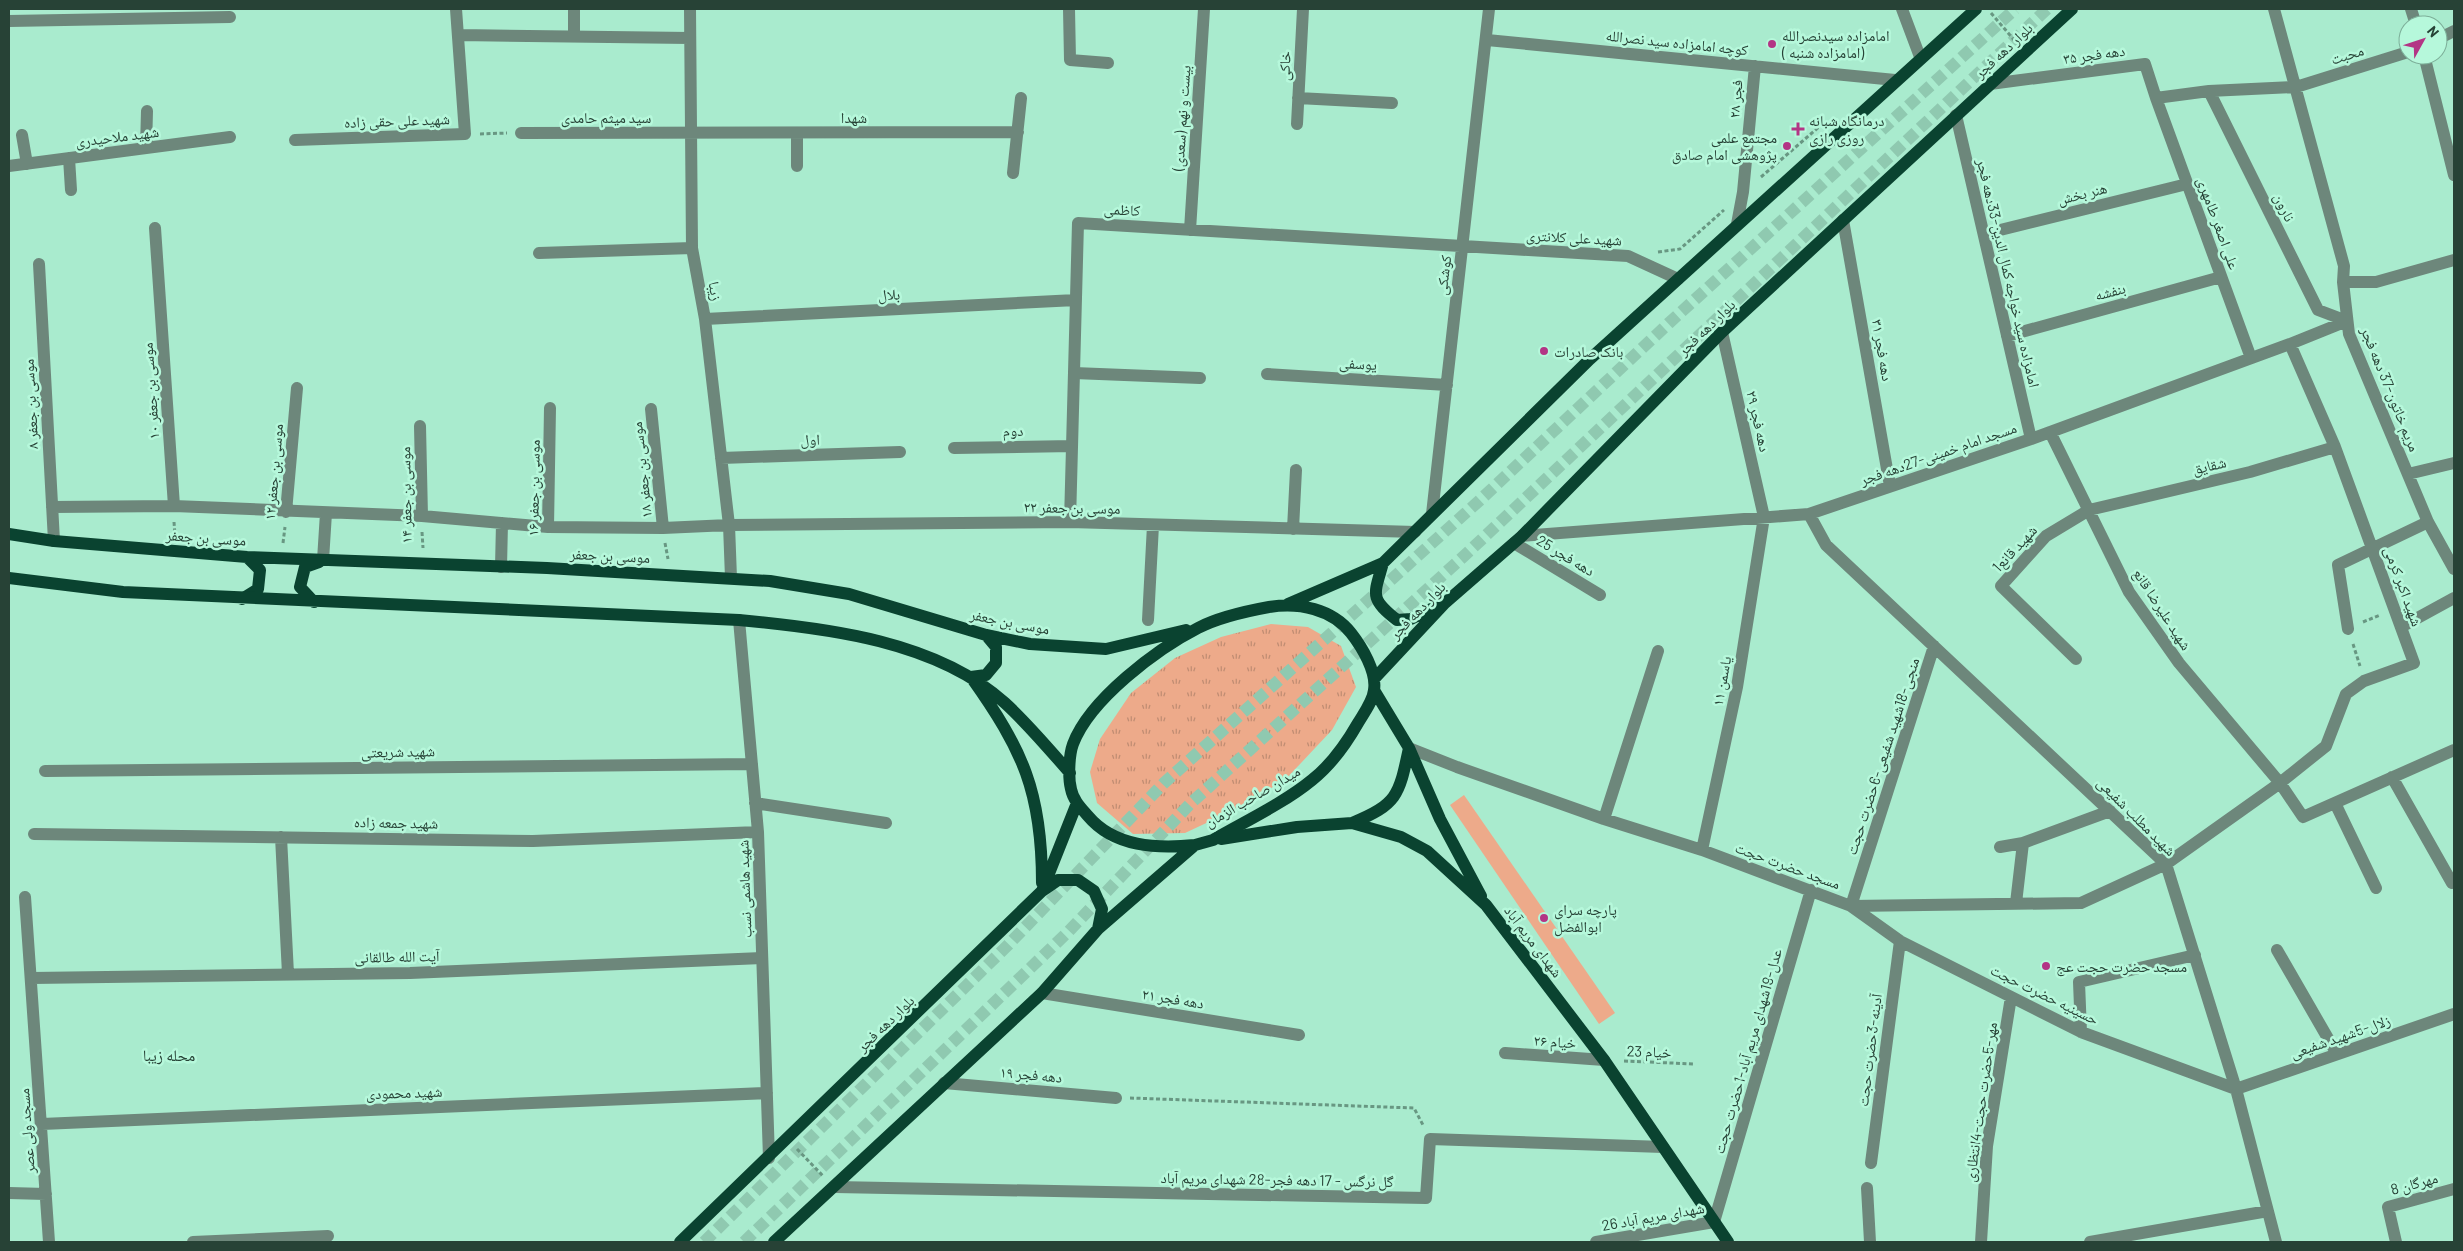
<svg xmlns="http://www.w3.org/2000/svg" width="2463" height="1251" font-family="Barlow,'Noto Naskh Arabic',sans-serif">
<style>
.grass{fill:url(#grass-tufts)}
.park{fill:#edaa8a}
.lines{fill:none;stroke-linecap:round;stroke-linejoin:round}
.major-tunnel{stroke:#8fc9b0;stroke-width:12;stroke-dasharray:12 6;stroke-linecap:butt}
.path{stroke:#689782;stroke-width:3;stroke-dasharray:4 2.5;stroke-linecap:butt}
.minor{stroke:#6d877b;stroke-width:12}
.major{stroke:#0a4330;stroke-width:12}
.poi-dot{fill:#b33585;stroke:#b6f8db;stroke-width:2}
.labels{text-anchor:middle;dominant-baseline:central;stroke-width:5;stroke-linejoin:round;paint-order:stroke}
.poi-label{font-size:15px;fill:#274236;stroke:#b6f8db;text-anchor:start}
.street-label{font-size:15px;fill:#274236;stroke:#b6f8db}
.neighbourhood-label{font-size:16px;fill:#274236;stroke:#b6f8db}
</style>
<defs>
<pattern id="grass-tufts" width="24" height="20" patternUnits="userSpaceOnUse" patternTransform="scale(1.25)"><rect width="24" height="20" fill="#edaa8a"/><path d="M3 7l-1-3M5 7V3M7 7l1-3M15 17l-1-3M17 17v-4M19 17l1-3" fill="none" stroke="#c08c72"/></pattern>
</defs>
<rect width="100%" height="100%" fill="#a9ebce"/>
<path class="grass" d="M 1271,624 L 1308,627 L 1341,646 L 1356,687 L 1332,730 L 1285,780 L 1232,811 L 1185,833 L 1133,834 L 1097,803 L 1090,772 L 1100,739 L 1131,693 L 1175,658 L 1221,637 Z"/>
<path class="park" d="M 1464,795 L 1615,1013 L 1599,1024 L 1450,805 Z"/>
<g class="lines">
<path class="major-tunnel" d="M 704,1242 L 1008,945 L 1164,783 L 1479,501 L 1669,323 L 2015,9
M 744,1242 L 1069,931 L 1191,803 L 1464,556 L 2047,9"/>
<path class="path" d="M 1991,13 L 2015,41
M 480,134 L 507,133
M 1761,177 L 1820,126
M 1658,252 L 1680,249 L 1724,210
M 174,522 L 175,535
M 422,532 L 423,548
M 283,543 L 285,527
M 665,543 L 668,559
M 2363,622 L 2380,615
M 2353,644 L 2360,666
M 1624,1061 L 1694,1064
M 1130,1098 L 1414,1108 L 1423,1125
M 797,1149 L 824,1177"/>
<path class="minor" d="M 574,9 L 574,36
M 690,9 L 692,248 L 705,319 L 729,525 L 731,578
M 1069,9 L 1070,60 L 1108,63
M 1902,9 L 1920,57
M 2274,9 L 2344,266 L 2343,282 L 2349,334 L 2428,522 L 2454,569
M 2411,9 L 2416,25
M 9,21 L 230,17
M 459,35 L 690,38
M 2438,39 L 2454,31
M 1487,40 L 1895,80
M 2424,55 L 2454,175
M 1990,84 L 2145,64 L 2156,98 L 2209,91 L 2296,87 L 2408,52
M 2209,91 L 2318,310 L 2347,321
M 1298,98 L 1392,103
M 2156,98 L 2251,358
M 1956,115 L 2031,439
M 1297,124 L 1303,9
M 521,133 L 1018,132
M 22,135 L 27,164
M 295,140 L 465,134 L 456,9
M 146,148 L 147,111
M 69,158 L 71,190
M 9,166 L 230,137
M 797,166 L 797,134
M 1013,173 L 1021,98
M 1843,220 L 1890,486
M 1737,224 L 1743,192 L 1755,66
M 155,228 L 174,506
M 1190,230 L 1204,9
M 1984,234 L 2187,184
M 539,253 L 692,248
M 39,264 L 54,541
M 2343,282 L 2376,282 L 2454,260
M 705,319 L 1076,300
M 2007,336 L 2221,277
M 1074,373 L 1200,378
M 1267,374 L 1447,385
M 651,409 L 663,528
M 420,426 L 422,516
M 2050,432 L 2129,592 L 2179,663 L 2280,783 L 2326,746 L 2346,694 L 2364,681 L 2414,663 L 2335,447 L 2290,344
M 954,448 L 1072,446
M 721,458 L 900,452
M 2408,474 L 2454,463
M 52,507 L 174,506 L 422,516 L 548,527 L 663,528 L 729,525 L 1070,522 L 1415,532
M 286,512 L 297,388
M 1432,514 L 1489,9
M 1809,514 L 1826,545 L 2166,864 L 2236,1089 L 2276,1242
M 1070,522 L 1078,223 L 1628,256 L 1678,279
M 548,527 L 550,408
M 1293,529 L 1296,470
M 1522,536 L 1809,514 L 2031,439 L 2290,344 L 2347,321
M 1514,543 L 1600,595
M 323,560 L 326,513
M 501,567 L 502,523
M 739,620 L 758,832 L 769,1158
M 1148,620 L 1153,525
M 2401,627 L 2454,598
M 2348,629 L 2338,565 L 2428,522
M 1934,646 L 1851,906 L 1900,941 L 2081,1032 L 2236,1089 L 2454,1014
M 2076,659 L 2001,586 L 2046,536 L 2089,510 L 2250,472 L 2335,447
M 1409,748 L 1457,767 L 1604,819 L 1702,850 L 1851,906 L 2081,903 L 2166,864 L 2280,783 L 2303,817 L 2454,750
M 45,771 L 752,764
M 2392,777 L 2452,883 L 2454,882
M 755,803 L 886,823
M 2335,803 L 2376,888
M 1604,819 L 1658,651
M 34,834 L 533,841 L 758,832
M 281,837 L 288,974
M 2000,847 L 2023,843
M 1702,850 L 1737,687 L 1764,517 L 1722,332
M 25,897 L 49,1242
M 2016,903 L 2023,843 L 2110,811
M 2277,950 L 2337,1054
M 32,978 L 410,973 L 762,958
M 1042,993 L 1299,1035
M 2081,1032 L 2079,982 L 2195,955
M 1505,1053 L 1604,1060
M 944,1083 L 1116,1098
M 42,1124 L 767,1093
M 1871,1163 L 1900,941
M 835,1187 L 1426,1198 L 1430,1139 L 1663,1147
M 1867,1188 L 1870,1242
M 9,1193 L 46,1194
M 193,1242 L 328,1236
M 1596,1242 L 1714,1222 L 1811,890
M 1981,1242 L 1987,1146 L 2011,997
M 2090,1242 L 2268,1211
M 2396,1242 L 2388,1207 L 2454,1189"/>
<path class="major" d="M 9,534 L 54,541 L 247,557 L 547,568 L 770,581 L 849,594 L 986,635 L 1030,644 L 1106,649 L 1186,630
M 1383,563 C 1374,595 1369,598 1397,620 L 1411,619 L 1439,605
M 9,578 L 123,592 L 739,620 C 827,628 937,641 1005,703 C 1028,724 1049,749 1070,773
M 242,599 L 258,589 L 260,570 L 247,557
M 314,602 L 300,587 L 305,567 L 319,562
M 1288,604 L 1383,563 L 1590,359 L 1976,9
M 986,635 L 996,647 L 996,663 L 986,675 L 971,677 C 1023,750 1042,792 1042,883
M 1374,679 L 1445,603 L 1522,536 L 1722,332 L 2072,9
M 1374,690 L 1409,748 L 1440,819 L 1481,896
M 1352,823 C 1398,804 1399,795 1409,748
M 1221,839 L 1297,827 L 1352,823 L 1401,837 L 1427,851 L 1486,905 L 1604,1060 L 1728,1242
M 1042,891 L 1058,880 L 1078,880 L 1094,891 L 1102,909 L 1098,929
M 680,1242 L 1042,891 L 1077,803
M 774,1242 L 1042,993 L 1098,929 L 1195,845 L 1213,840 C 1244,822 1284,803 1312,780 C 1331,765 1346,744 1358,723 C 1364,713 1373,701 1374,690 C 1377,672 1362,647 1351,633 C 1332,609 1299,602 1269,607 C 1247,611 1219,617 1198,628 C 1157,649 1090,699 1073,744 C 1069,755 1068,777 1071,789 C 1073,800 1081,808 1088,816 C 1114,847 1157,849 1195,845"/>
</g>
<g class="poi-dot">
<circle cx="1772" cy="44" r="5"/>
<path d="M1795.5 121.5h5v5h5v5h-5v5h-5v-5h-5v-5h5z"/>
<circle cx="1787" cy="146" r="5"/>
<circle cx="1544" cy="351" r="5"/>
<circle cx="1544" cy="918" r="5"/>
<circle cx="2046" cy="966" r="5"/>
</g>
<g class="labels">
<g class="poi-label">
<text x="1782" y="35">امامزاده سیدنصرالله<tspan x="1782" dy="17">( امامزاده شنبه)</tspan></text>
<text x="1809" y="120">درمانگاه شبانه<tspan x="1809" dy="17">روزی رازی</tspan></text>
<text x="1777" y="137" text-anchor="end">مجتمع علمی<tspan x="1777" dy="17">پژوهشی امام صادق</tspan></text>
<text x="1554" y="351">بانک صادرات</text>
<text x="1554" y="909">پارچه سرای<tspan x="1554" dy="17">ابوالفضل</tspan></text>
<text x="2056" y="966">مسجد حضرت حجت عج</text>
</g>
<g class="street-label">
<text transform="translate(1677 42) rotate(6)">کوچه امامزاده سید نصرالله</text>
<text transform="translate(2003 50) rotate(-43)">بلوار دهه فجر</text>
<text transform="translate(2094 54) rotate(-8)">دهه فجر ۳۵</text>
<text transform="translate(2347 54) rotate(-17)">محبت</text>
<text transform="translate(1284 66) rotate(-87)">خاکی</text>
<text transform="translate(1735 99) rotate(-85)">فجر ۲۸</text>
<text x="606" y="117">سید میثم حامدی</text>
<text x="854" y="117">شهدا</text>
<text transform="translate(1181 118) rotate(-86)">بیست و نهم (سعدی)</text>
<text transform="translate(397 120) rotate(-2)">شهید علی حقی زاده</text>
<text transform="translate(117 136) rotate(-7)">شهید ملاحیدری</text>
<text transform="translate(2082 193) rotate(-14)">هنر بخش</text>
<text transform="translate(2285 207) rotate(64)">نارون</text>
<text transform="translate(1122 209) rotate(3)">کاظمی</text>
<text transform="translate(2219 223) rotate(70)">علی اصغر طامهری</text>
<text transform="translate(1574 237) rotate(3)">شهید علی کلانتری</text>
<text transform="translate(2009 273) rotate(77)">امامزاده سید خواجه کمال الدین-33دهه فجر</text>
<text transform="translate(1443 275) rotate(-83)">کوشکی</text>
<text transform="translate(716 291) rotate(80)">زیبا</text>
<text transform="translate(2110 291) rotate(-15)">بنفشه</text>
<text transform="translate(889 294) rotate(-3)">بلال</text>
<text transform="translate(1706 327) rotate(-44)">بلوار دهه فجر</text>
<text transform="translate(1883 350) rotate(80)">دهه فجر ۳۱</text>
<text transform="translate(1358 363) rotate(3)">یوسفی</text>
<text transform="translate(2391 389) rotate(68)">مریم خاتون-37 دهه فجر</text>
<text transform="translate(150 391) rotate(-94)">موسی بن جعفر ۱۰</text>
<text transform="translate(30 404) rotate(-93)">موسی بن جعفر ۸</text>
<text transform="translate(1759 421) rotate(77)">دهه فجر ۲۹</text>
<text transform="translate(1013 430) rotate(-1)">دوم</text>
<text transform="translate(810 439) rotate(-2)">اول</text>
<text transform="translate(1938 453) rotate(-19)">مسجد امام خمینی-27دهه فجر</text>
<text transform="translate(2209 465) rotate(-13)">شقایق</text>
<text transform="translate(641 470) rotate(-96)">موسی بن جعفر ۱۸</text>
<text transform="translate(273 472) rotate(-85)">موسی بن جعفر ۱۲</text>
<text transform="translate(533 488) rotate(-89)">موسی بن جعفر ۱۶</text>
<text transform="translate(405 495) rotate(-91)">موسی بن جعفر ۱۴</text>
<text transform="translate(1072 507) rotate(1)">موسی بن جعفر ۲۲</text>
<text transform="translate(206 537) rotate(4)">موسی بن جعفر</text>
<text transform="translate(2014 548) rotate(-47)">1شهید قانع</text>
<text transform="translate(610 555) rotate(3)">موسی بن جعفر</text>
<text transform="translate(1566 555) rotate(31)">دهه فجر 25</text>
<text transform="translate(2404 586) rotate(70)">شهید اکبر کرمی</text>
<text transform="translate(2163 609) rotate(57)">شهید علیرضا قانع</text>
<text transform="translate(1417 610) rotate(-46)">بلوار دهه فجر</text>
<text transform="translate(1010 621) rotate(11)">موسی بن جعفر</text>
<text transform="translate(1721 681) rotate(-80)">یاسمن ۱۱</text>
<text transform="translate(398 751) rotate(-1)">شهید شریعتی</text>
<text transform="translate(1882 756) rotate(-72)">منجی-18شهید شفیعی-6حضرت حجت</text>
<text transform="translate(1252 796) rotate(-30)">میدان صاحب الزمان</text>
<text transform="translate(2137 816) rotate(45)">شهید مطلب شفیعی</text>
<text transform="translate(396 822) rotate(1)">شهید جمعه زاده</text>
<text transform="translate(1788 865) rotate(20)">مسجد حضرت حجت</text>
<text transform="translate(744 889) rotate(-92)">شهید هاشمی نسب</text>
<text transform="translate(1534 941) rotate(53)">شهدای مریم آباد</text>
<text transform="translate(397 956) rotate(-1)">آیت الله طالقانی</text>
<text transform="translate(2045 994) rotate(26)">حسینیه حضرت حجت</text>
<text transform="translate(1173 998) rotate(9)">دهه فجر ۲۱</text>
<text transform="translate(885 1023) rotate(-44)">بلوار دهه فجر</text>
<text transform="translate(2340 1036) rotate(-19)">زلال-5شهید شفیعی</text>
<text transform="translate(1555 1041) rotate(4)">خیام ۲۶</text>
<text transform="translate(1869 1050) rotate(-83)">آدینه-3حضرت حجت</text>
<text transform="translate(1649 1051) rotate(2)">خیام 23</text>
<text transform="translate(1747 1051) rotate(-74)">عدل-19شهدای مریم آباد-1حضرت حجت</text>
<text transform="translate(1031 1074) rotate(5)">دهه فجر ۱۹</text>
<text transform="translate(404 1092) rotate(-2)">شهید محمودی</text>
<text transform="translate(1980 1102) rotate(-82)">مهر-5حضرت حجت-4انتظاری</text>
<text transform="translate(26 1131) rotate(-94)">مسجد ولی عصر</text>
<text transform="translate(1277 1179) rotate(1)">گل نرگس - 17 دهه فجر-28 شهدای مریم آباد</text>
<text transform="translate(2414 1183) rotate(-15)">مهرگان 8</text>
<text transform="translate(1653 1216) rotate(-10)">26 شهدای مریم آباد</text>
</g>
<g class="neighbourhood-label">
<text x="169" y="1054">محله زیبا</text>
</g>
</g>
<rect width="2463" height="1251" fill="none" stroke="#274236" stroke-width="20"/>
<g transform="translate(2423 40) rotate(50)"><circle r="24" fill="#b6f8db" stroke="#7daf99"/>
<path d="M0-4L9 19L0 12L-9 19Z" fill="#b33585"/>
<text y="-8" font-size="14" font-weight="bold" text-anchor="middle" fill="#274236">N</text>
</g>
</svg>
